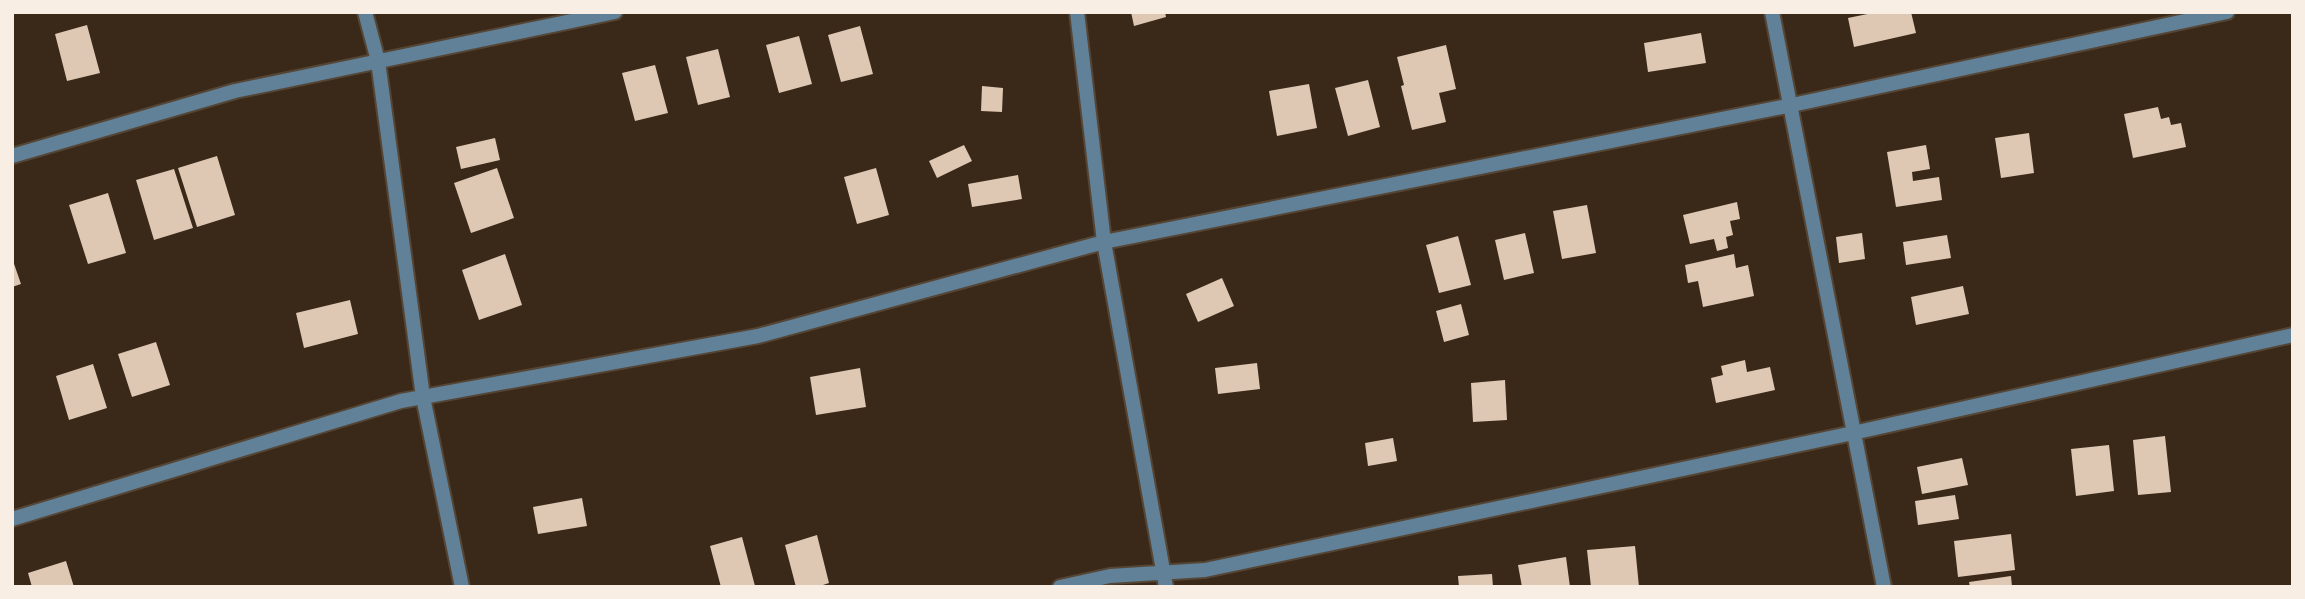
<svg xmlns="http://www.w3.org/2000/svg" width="2305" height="599" font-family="'DejaVu Sans',sans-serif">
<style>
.building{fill:#dec8b3}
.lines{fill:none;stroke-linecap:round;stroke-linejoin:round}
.street-casing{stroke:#554535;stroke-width:18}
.street{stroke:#608198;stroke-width:14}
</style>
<rect width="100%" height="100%" fill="#3a2919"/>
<path class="building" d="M 1131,12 L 1165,12 L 1166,17 L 1134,26 Z
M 1877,12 L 1911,12 L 1916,33 L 1854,47 L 1848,18 Z
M 87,25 L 100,73 L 67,81 L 55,34 Z
M 860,26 L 873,74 L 841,82 L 828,35 Z
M 1701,33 L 1706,63 L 1648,72 L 1644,43 Z
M 799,36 L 812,84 L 779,93 L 766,45 Z
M 1446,45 L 1456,89 L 1439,93 L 1446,122 L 1412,130 L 1401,86 L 1404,85 L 1397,57 Z
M 718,49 L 730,97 L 698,105 L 686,57 Z
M 655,65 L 668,113 L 635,121 L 622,73 Z
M 1368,80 L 1380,127 L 1348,136 L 1335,88 Z
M 1309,84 L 1317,128 L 1277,136 L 1269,91 Z
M 982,86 L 1003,88 L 1002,112 L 981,111 Z
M 2158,107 L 2161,119 L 2169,117 L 2171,125 L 2181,123 L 2186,147 L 2133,158 L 2124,114 Z
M 2029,133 L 2034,173 L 2001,178 L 1995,138 Z
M 495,138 L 500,160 L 461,169 L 456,147 Z
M 964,145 L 972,161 L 937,178 L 929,161 Z
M 1926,145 L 1930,169 L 1912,172 L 1913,181 L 1939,177 L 1942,200 L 1896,207 L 1887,152 Z
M 217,156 L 235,215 L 197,227 L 178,168 Z
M 497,168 L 514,218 L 471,233 L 454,183 Z
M 876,168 L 889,215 L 857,224 L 844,177 Z
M 174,169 L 193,228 L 154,240 L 136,180 Z
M 1018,175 L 1022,199 L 972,207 L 968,184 Z
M 108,193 L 126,253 L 88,264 L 69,205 Z
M 1737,202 L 1740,219 L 1730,221 L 1733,235 L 1726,237 L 1728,248 L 1717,251 L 1714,239 L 1690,244 L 1683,215 Z
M 1587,205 L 1596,253 L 1562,259 L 1553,211 Z
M 1525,233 L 1534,273 L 1504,280 L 1495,240 Z
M 1862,233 L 1865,259 L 1839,263 L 1836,237 Z
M 1947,235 L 1951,258 L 1906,265 L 1903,242 Z
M 1458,236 L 1471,285 L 1439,293 L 1426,245 Z
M 505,254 L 522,305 L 479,320 L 462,270 Z
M 1734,254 L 1736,268 L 1748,265 L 1754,296 L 1703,307 L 1698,281 L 1688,283 L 1685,265 Z
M 12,258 L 21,284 L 12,287 Z
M 1222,278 L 1234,306 L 1198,322 L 1186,294 Z
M 1963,286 L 1969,314 L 1916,325 L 1911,297 Z
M 350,300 L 358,334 L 304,348 L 296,313 Z
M 1461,304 L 1469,335 L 1444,342 L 1436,311 Z
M 156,342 L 170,385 L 132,397 L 118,354 Z
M 1745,360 L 1747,372 L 1770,367 L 1775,390 L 1716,403 L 1711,378 L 1723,375 L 1721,366 Z
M 1257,363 L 1260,389 L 1218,394 L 1215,368 Z
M 93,364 L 107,408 L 69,420 L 56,376 Z
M 860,368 L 866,407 L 816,415 L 810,377 Z
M 1505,380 L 1507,420 L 1473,422 L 1471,383 Z
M 2165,436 L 2171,492 L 2138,495 L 2133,440 Z
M 1393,438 L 1397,461 L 1368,466 L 1365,443 Z
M 2109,445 L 2114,491 L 2076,496 L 2071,449 Z
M 1962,458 L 1968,485 L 1922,494 L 1917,467 Z
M 1955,495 L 1959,519 L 1918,525 L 1915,501 Z
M 582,498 L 587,526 L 538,534 L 533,507 Z
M 2011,534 L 2015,570 L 1958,577 L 1954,541 Z
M 817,535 L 829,583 L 817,587 L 796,587 L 785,545 Z
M 742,537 L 755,586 L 721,587 L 710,546 Z
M 1635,546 L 1639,587 L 1591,587 L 1587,550 Z
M 1566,557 L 1570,587 L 1522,587 L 1518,565 Z
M 66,561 L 74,587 L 32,587 L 28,573 Z
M 1492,574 L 1493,587 L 1459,587 L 1458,576 Z
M 2011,576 L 2012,587 L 1970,587 L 1969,582 Z"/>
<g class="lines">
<defs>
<path id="street" d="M 365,12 L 378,61 L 423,397 L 462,587
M 1077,12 L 1104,242 L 1166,587
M 1772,12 L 1884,587
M 12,156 L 235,91 L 615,12
M 12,519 L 401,401 L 758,336 L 1104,242 L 1792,105 L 2227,12
M 1060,587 L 1110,576 L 1205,570 L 1853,433 L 2293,335"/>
</defs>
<use href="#street" class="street-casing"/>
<use href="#street" class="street"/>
</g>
<rect width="2305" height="599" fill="none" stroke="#f9eee3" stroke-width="28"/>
</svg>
